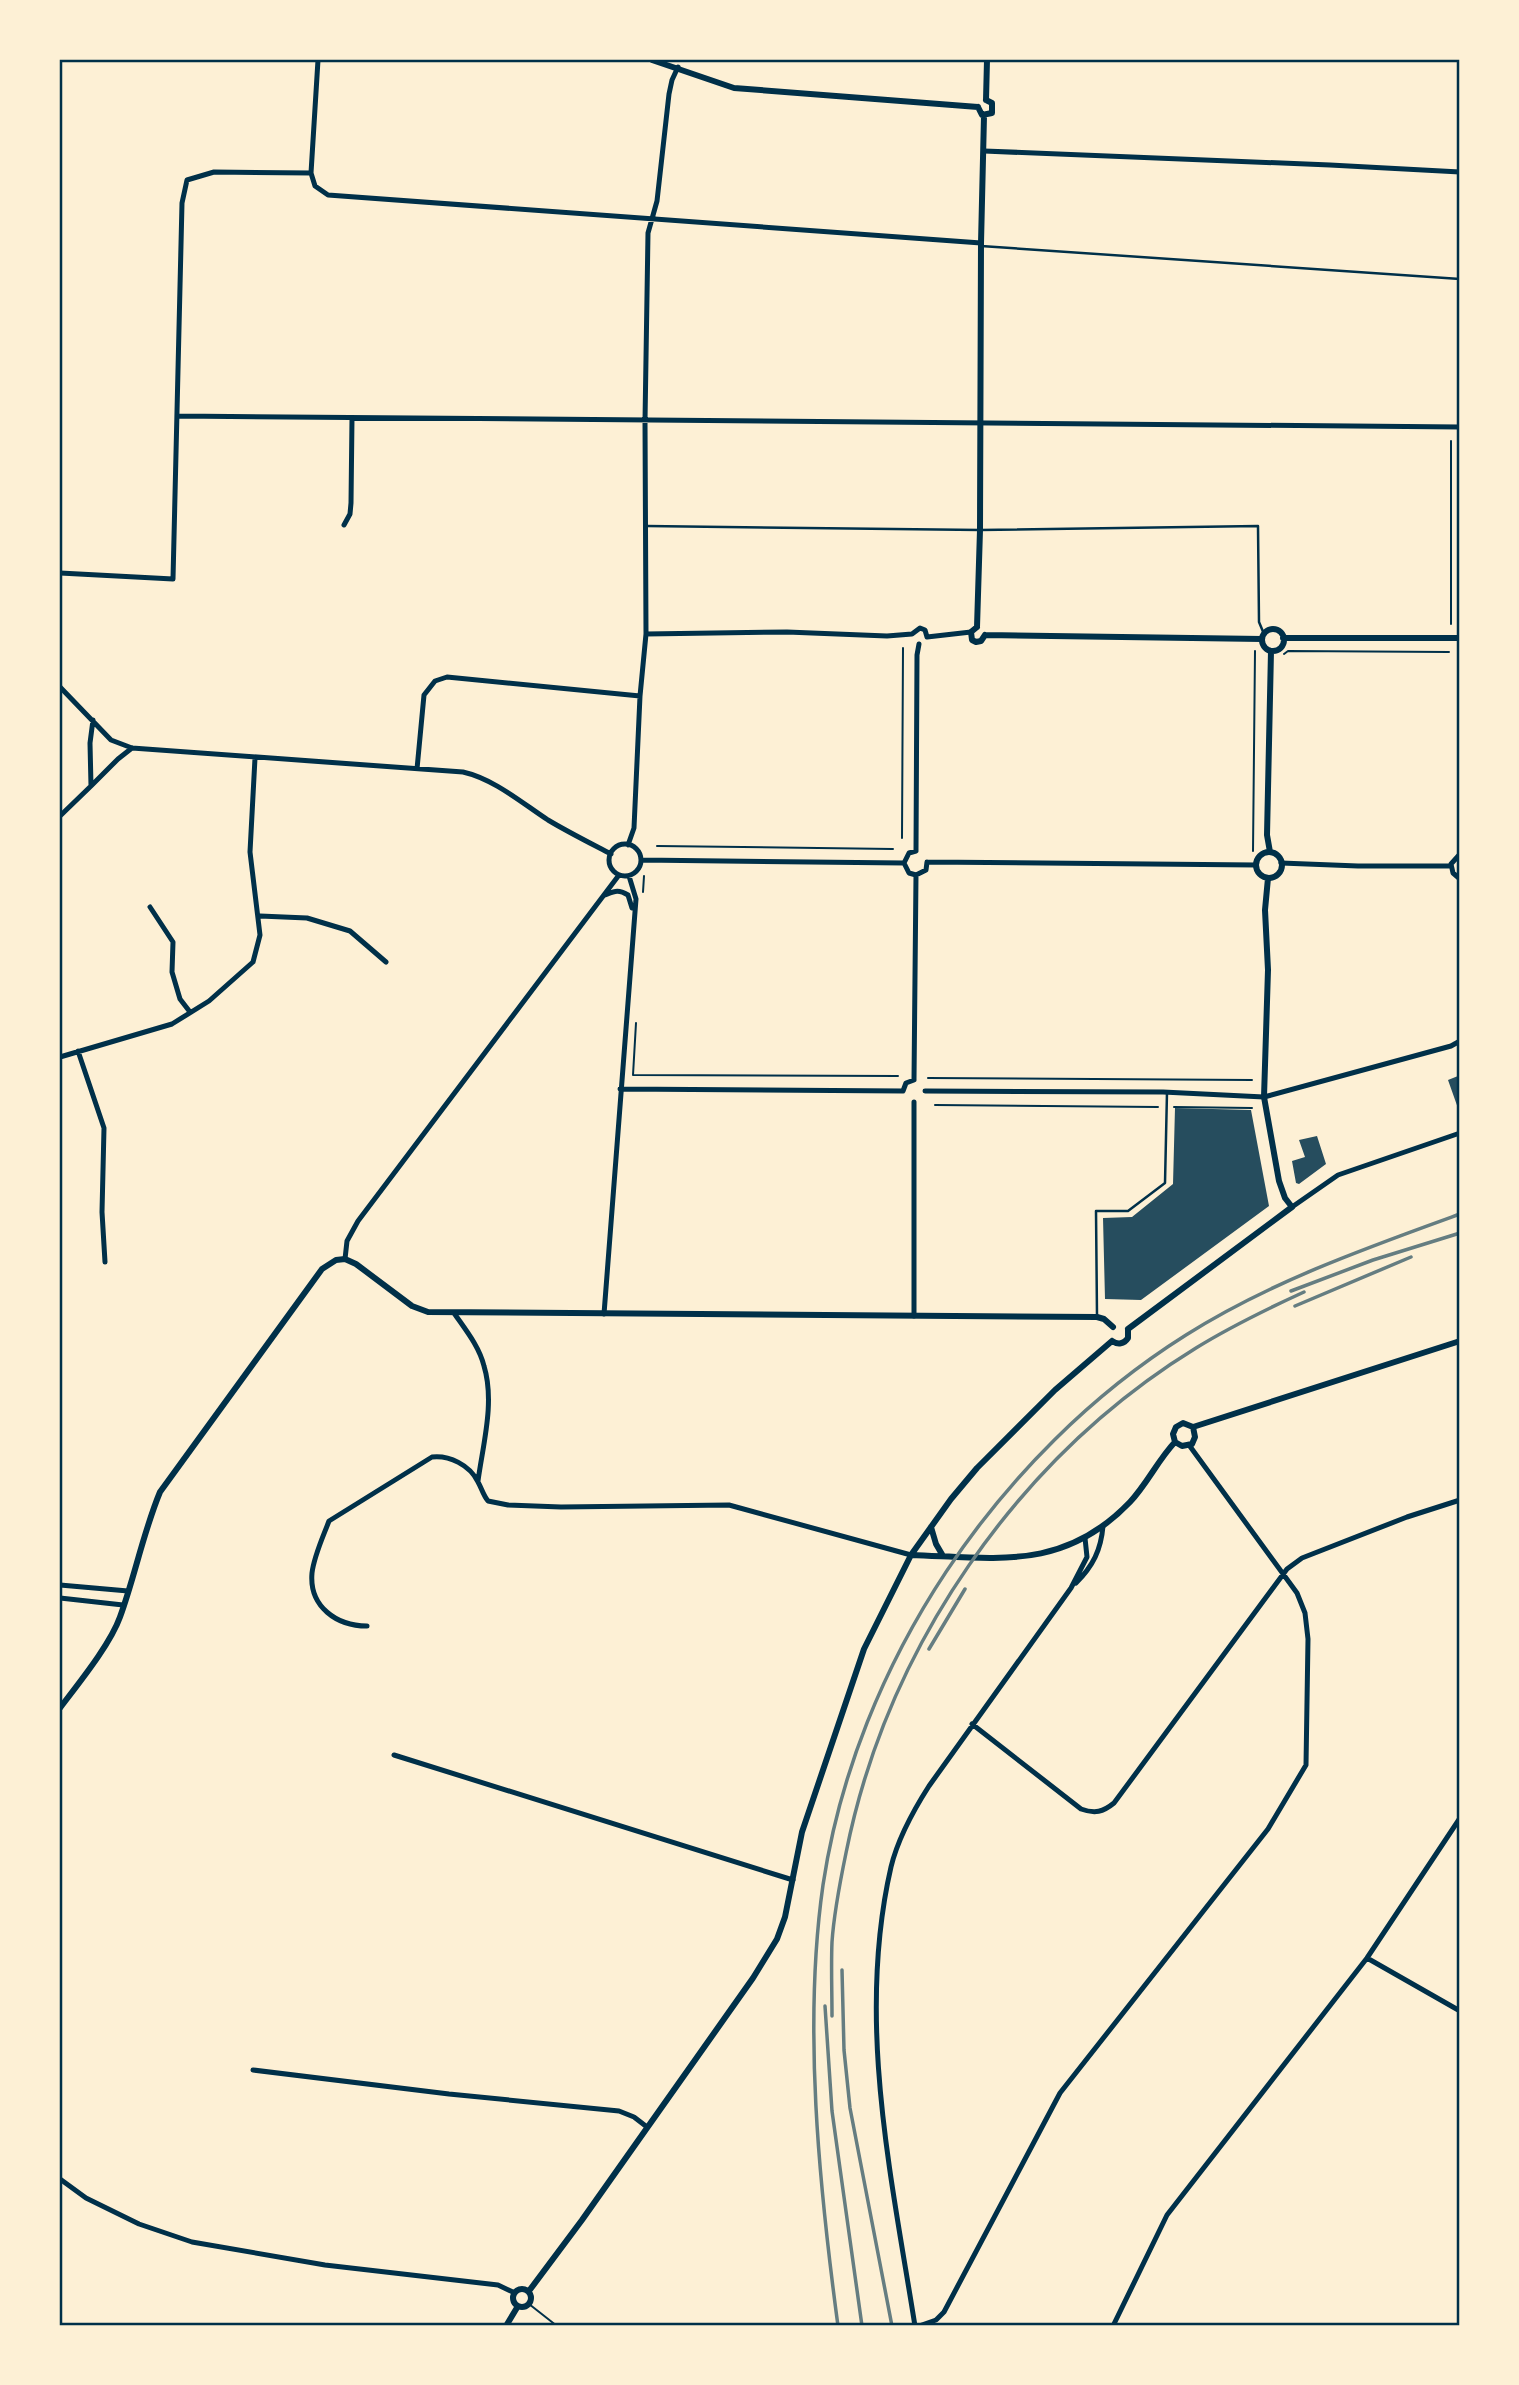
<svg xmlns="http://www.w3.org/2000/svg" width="1519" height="2385" font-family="Barlow,sans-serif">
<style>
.building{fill:#264d5e}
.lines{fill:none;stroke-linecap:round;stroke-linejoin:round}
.path{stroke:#003049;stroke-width:2}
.service{stroke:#003049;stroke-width:2.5}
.minor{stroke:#003049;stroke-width:5}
.tertiary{stroke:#003049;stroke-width:6}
.rail{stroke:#657d81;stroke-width:3.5}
.neatline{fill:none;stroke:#003049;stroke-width:2.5}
</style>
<rect width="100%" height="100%" fill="#fdf0d5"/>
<path class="building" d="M 1458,1076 L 1460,1080 L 1459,1111 L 1448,1080 Z
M 1175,1108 L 1251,1110 L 1269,1206 L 1141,1300 L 1105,1299 L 1103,1218 L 1132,1217 L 1173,1184 Z
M 1317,1136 L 1326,1164 L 1299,1184 L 1296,1183 L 1292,1161 L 1305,1157 L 1299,1140 Z"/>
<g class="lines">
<path class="path" d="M 1451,624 L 1451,441
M 1284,654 L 1288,651 L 1449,652
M 902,838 L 903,648
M 657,846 L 893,849
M 1253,851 L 1255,651
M 643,892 L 644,876
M 636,1023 L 633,1075 L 898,1076
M 928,1078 L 1252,1080
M 935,1105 L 1158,1107
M 1174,1107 L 1252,1108
M 529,2304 L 557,2326"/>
<path class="service" d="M 981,246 L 1460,279
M 647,526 L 980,530 L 1258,526 L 1259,622 L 1264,634
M 1097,1315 L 1096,1211 L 1128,1211 L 1165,1183 L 1167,1092"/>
<path class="minor" d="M 318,60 L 311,173 L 315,186 L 328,195 L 981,243
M 984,151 L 1330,165 L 1460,172
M 178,416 L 1460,427
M 344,525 L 350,514 L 351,503 L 352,418
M 60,573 L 173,579 L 182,203 L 187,180 L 214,172 L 311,173
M 646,634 L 787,632 L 887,636 L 912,634 L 920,628 L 925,630 L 927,637
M 927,637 L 971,632
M 60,687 L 111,740 L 132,748 L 463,772 C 494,779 522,803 548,820 C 568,832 590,843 611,854
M 417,769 L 424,695 L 435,681 L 447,677 L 640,696
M 91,786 L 118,759 L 132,748
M 60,816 L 91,786 L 90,743 L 93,720
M609 860a16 16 0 1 1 32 0a16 16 0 1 1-32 0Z
M 628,845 L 634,828 L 640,696 L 646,634 L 645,421 L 648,233 L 657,201 L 669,94 L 672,80 L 678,67
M 916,851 L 917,655 L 919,644
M 1460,854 L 1451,864 L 1453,873 L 1460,879
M 641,860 L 904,863
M 927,862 L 1256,865
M 904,863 L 909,873 L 916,875 L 926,870 L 927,862
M 904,863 L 909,853 L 916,851
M 1281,863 L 1358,866 L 1451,866
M 605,895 C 615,891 618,889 628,895 L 632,908
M 150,907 L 173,942 L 172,972 L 180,999 L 190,1012
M 260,916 L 307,918 L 350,931 L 386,962
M 1460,1015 L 1460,1034
M 78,1051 L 104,1128 L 102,1212 L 105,1262
M 60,1057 L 172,1024 L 209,1001 L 253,962 L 260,935 L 250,852 L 255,758
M 914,1080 L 916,875
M 620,1089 L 903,1091
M 903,1091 L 906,1083 L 914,1080
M 925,1091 L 1163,1092 L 1264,1097 L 1451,1046 L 1460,1041
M 1292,1207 L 1338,1175 L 1460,1133
M 345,1259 L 347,1241 L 358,1221 L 619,875
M 454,1313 C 465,1329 479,1346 484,1366 C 495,1402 483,1444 478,1481
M 604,1314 L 636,899 L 629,876
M 914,1316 L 914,1102
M 1076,1583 C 1093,1566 1101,1550 1103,1526
M 60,1585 L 128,1591
M 60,1598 L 123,1605
M 367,1626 C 337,1626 309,1607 312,1573 C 314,1556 323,1537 329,1521 L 432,1457 C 449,1455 470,1465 478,1482 C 482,1489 483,1495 488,1501 L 508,1505 L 561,1507 L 729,1505 L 911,1555
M 972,1724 L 1081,1809 C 1095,1814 1103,1812 1114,1803 L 1287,1569 L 1302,1558 L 1407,1517 L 1460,1500
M 394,1755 L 793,1880
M 1367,1958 L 1460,2011
M 253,2070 L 449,2094 L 619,2111 L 634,2117 L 647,2127
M 60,2179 L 86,2198 L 139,2224 L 192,2242 L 325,2265 L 498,2285 L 515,2293
M 915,2326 C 891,2175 856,2019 891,1867 C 898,1838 913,1811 929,1786 L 1071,1588 L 1087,1557 L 1085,1538
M 919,2326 L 936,2320 L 944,2312 L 1060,2093 L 1268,1829 L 1306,1765 L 1308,1639 L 1305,1613 L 1297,1593 L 1189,1445
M 1113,2326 L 1167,2215 L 1367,1958 L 1460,1818"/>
<path class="tertiary" d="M 652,60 L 734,88 L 978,107
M 986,100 L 987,60
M 978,107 L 982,115 L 992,113 L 992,103 L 986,100
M 977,627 L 980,530 L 981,243 L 984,116
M 977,627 L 971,632 L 972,640 L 976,642 L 981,641 L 985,635
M1262 640a11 11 0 1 1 22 0a11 11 0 1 1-22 0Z
M 985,635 L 1262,639
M 1283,638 L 1460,638
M 1270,852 L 1267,835 L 1271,651
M1256 865a13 13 0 1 1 26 0a13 13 0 1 1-26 0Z
M 1128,1329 L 1292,1207 L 1285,1198 L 1279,1181 L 1264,1097 L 1268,970 L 1265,910 L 1268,878
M 1112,1341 C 1118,1345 1124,1344 1128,1338 L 1128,1329
M 1193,1427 L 1460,1341
M 1175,1442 L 1182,1446 L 1192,1444 L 1195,1437 L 1193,1427
M 1175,1442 L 1173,1434 L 1176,1427 L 1183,1423 L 1193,1427
M 931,1527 L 936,1544 L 943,1556
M 911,1555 C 998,1558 1064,1571 1130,1502 C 1147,1484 1158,1460 1175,1442
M 60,1708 C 78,1684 110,1645 120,1617 C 135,1576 143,1533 160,1492 L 322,1269 L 336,1260 L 345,1259 L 356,1264 L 412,1306 L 428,1312 L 1097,1317 L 1104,1319 L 1113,1327
M513 2298a9 9 0 1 1 18 0a9 9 0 1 1-18 0Z
M 529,2291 L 582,2220 L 753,1978 L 777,1939 L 785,1917 L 802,1832 L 864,1649 L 911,1555 L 951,1499 L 977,1468 L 1055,1390 L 1112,1341
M 506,2326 L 518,2306"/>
<path class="rail" d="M 1291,1291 L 1373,1260 L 1460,1233
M 1295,1306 L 1411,1257
M 929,1649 L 965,1589
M 842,1970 L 844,2050 L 850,2108 L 892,2326
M 825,2006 L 832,2111 L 862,2326
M 832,2016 C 832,1991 831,1966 832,1942 C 834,1912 840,1882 846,1853 C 887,1648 1017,1458 1196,1348 C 1230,1327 1267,1309 1304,1292
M 838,2326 C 819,2185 803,2025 823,1885 C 856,1664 998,1453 1186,1335 C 1270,1282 1366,1248 1460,1214"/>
</g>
<rect width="1519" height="2385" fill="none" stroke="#fdf0d5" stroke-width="122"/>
<rect x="61" y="61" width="1397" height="2263" class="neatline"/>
</svg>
